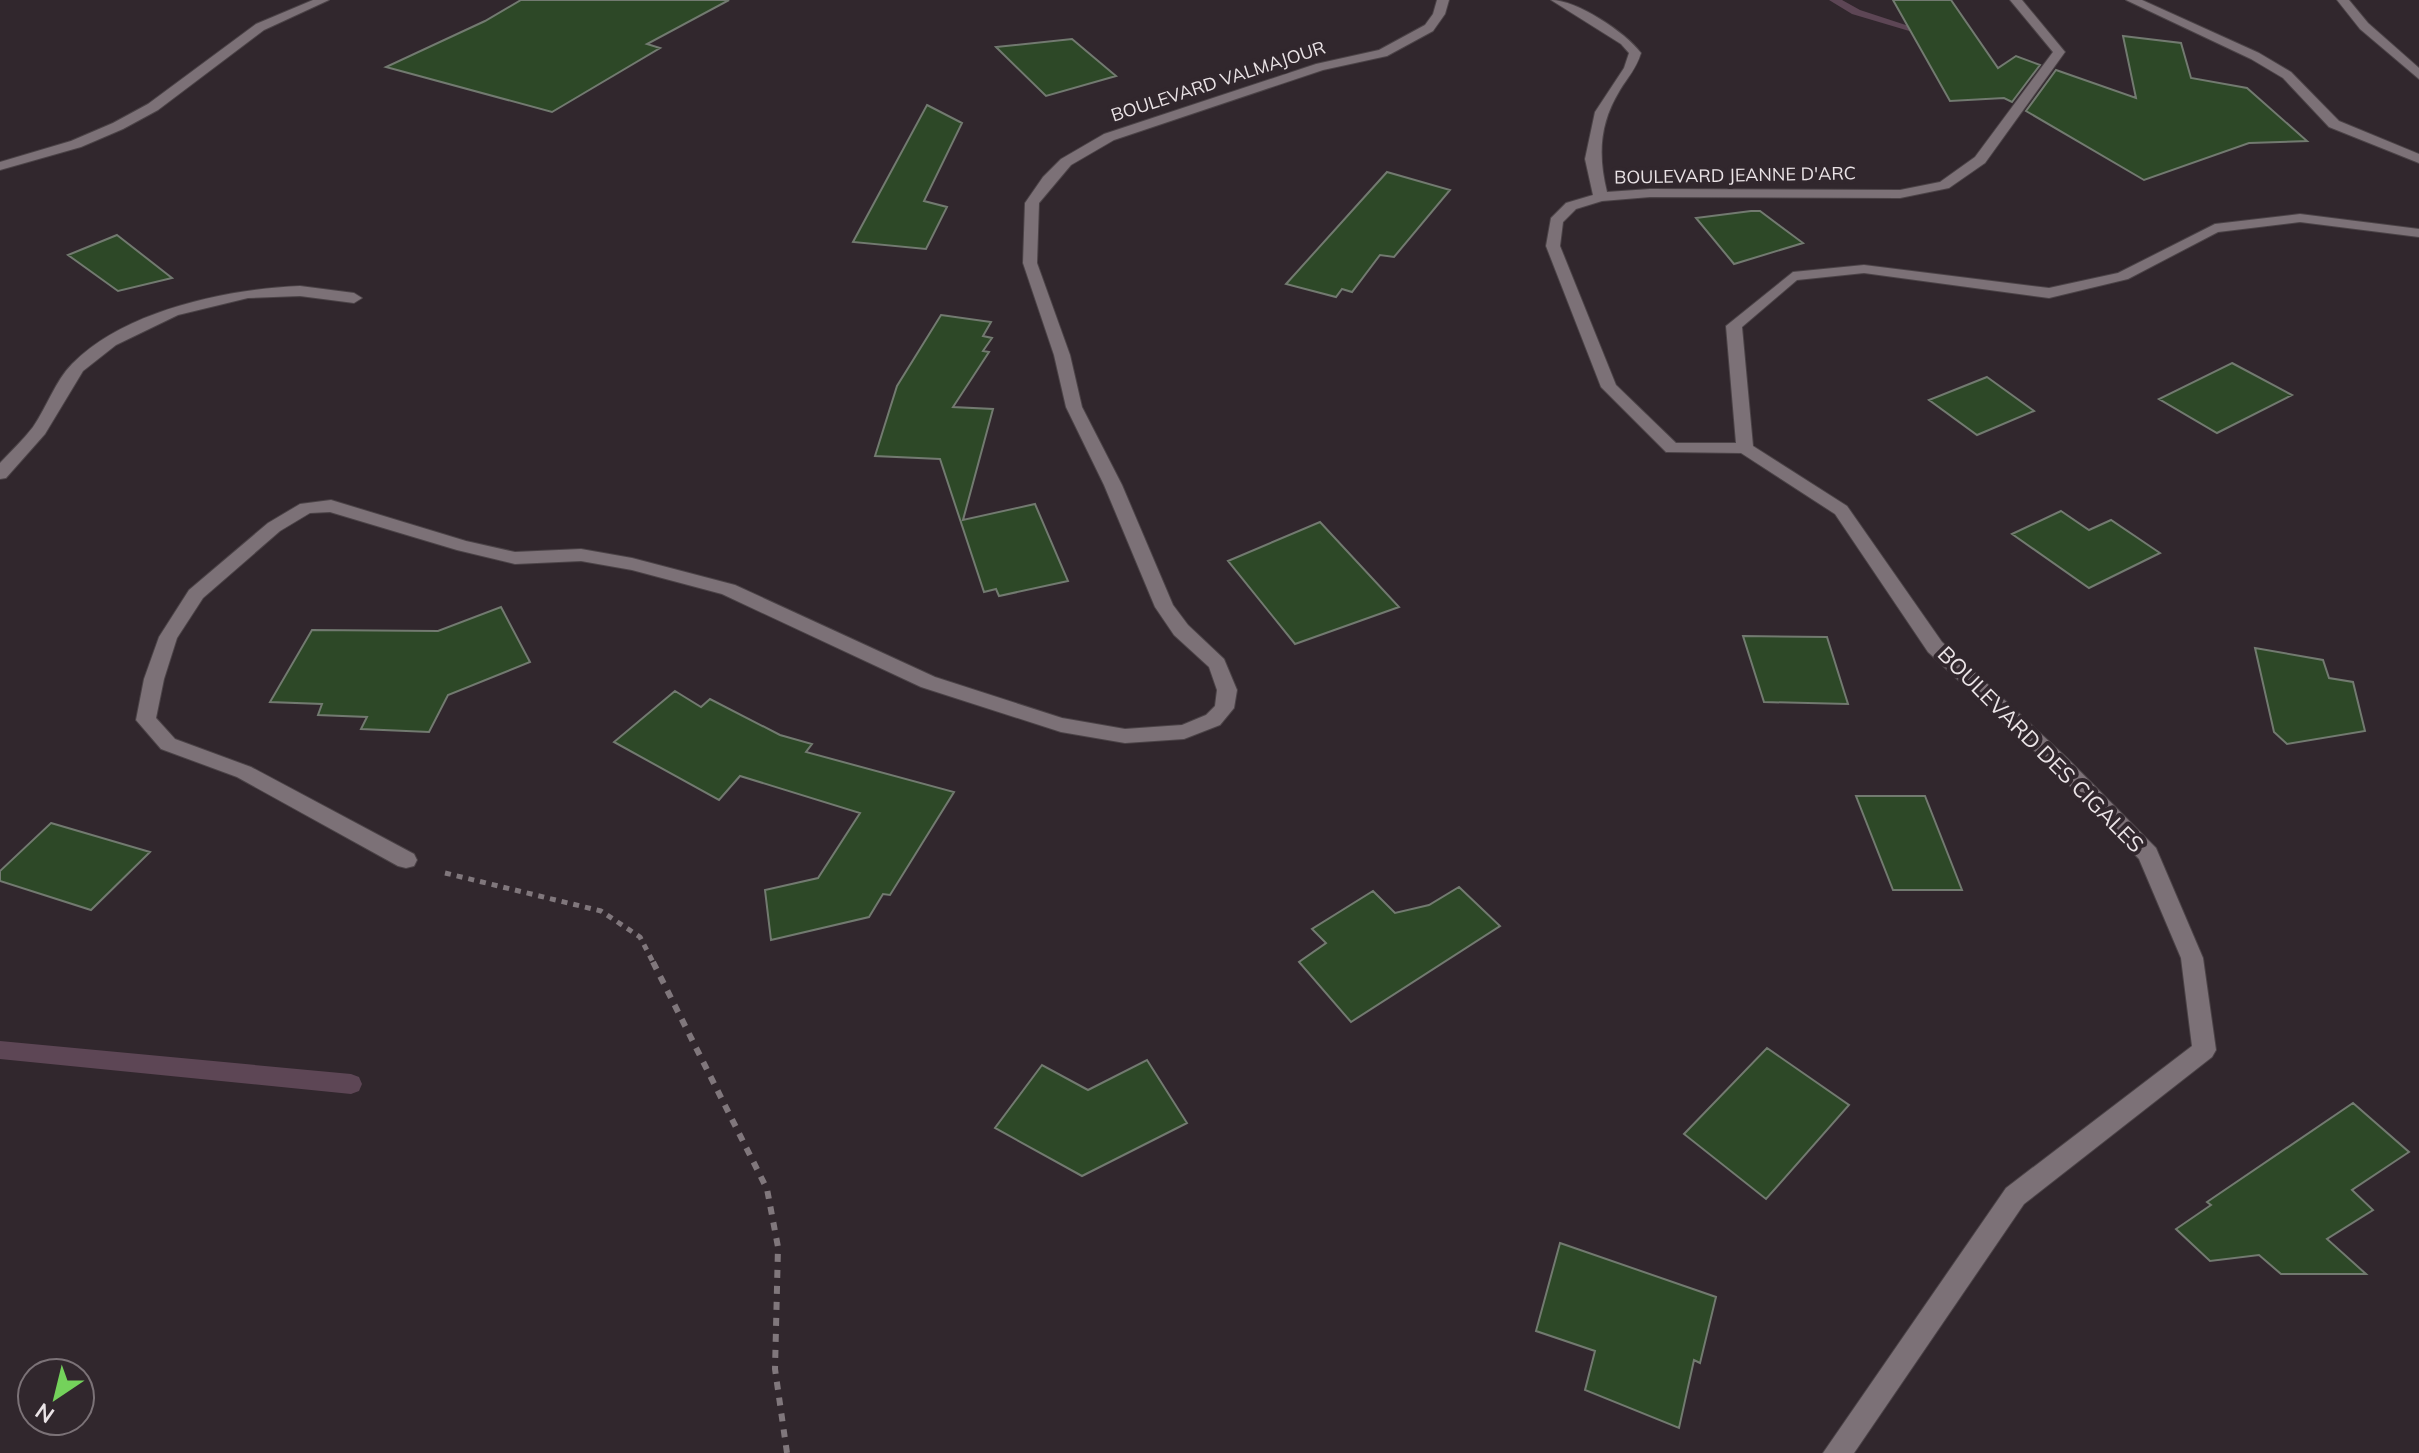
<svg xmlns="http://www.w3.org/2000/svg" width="2419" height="1453" font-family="Mulish,sans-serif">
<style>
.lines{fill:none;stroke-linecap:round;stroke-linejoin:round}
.stream{fill:#5d4655;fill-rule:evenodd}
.building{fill:#2d4827;stroke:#727a70;stroke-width:2}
.minor-casing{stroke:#4b4347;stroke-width:2}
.path-far1{stroke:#80777c;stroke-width:5;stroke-dasharray:6 6;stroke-linecap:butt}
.path{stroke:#80777c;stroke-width:6;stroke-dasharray:8 8;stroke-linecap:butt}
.minor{fill:#7c7177;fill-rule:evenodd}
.labels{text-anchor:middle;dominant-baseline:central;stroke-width:8;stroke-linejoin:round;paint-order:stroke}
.far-street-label{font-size:18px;fill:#eae3e6;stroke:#31272d}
.street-label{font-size:22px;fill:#eae3e6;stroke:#31272d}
</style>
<rect width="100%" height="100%" fill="#31272d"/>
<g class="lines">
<path class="stream" d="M 1829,0 L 1842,0 L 1860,10 L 1921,30 L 1916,33 L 1852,14 Z
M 0,1041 L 351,1074 L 359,1077 L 362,1084 L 359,1091 L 351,1094 L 0,1059 Z"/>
</g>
<path class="building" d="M 521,0 L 729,0 L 647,44 L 660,48 L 552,112 L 386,67 L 485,21 Z
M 1893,0 L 1951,0 L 1998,68 L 2016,56 L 2040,65 L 2012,102 L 2004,98 L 1950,101 Z
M 2123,36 L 2181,43 L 2191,78 L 2247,88 L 2307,141 L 2249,143 L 2144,180 L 2026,111 L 2056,70 L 2136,98 Z
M 1072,39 L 1116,76 L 1046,96 L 996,47 Z
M 927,105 L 962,123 L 924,201 L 947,207 L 926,249 L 853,242 Z
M 1387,172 L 1450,190 L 1394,257 L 1380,255 L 1352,292 L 1342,289 L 1336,297 L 1286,284 Z
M 1751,211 L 1760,211 L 1803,243 L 1734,264 L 1696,218 Z
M 117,235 L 172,278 L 118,291 L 68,255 Z
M 941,315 L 991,322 L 983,336 L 992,338 L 983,351 L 989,352 L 953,407 L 993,409 L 963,520 L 1035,504 L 1068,581 L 999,596 L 996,589 L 984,592 L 940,459 L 875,456 L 897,386 Z
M 2232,363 L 2292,395 L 2217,433 L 2159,399 Z
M 1987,377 L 2034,411 L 1977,435 L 1929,400 Z
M 2061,511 L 2089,530 L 2111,520 L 2160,553 L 2089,588 L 2012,534 Z
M 1320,522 L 1399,607 L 1295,644 L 1228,561 Z
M 501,607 L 530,662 L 448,695 L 429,732 L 361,729 L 367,717 L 318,715 L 322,704 L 270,702 L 312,630 L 438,631 Z
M 1743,636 L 1827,637 L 1848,704 L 1764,702 Z
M 2255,648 L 2323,660 L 2329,678 L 2353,682 L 2365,731 L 2287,744 L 2274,732 Z
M 675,691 L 701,707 L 710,699 L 780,735 L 812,744 L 806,752 L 954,792 L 890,895 L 883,894 L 869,917 L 771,940 L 765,890 L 818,878 L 860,813 L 740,776 L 719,800 L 614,742 Z
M 1856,796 L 1925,796 L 1962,890 L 1893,890 Z
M 51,823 L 150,852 L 91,910 L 0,881 L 0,871 Z
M 1459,887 L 1500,926 L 1351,1022 L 1299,962 L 1326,943 L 1312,929 L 1373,891 L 1395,913 L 1429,905 Z
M 1767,1048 L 1849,1105 L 1766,1199 L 1684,1134 Z
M 1147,1060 L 1187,1123 L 1082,1176 L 995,1128 L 1042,1065 L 1088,1090 Z
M 2353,1103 L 2409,1152 L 2352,1190 L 2373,1210 L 2327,1239 L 2366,1274 L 2281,1274 L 2259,1255 L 2210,1261 L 2176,1229 L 2211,1205 L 2207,1202 Z
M 1560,1243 L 1716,1297 L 1700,1363 L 1694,1360 L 1679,1428 L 1585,1390 L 1595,1351 L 1536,1331 Z"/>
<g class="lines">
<defs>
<path id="minor" d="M 313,0 L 329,0 L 264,30 L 158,110 L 123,129 L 81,147 L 0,170 L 0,162 L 71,141 L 113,123 L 148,104 L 256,24 Z
M 1437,0 L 1449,0 L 1445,14 L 1433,31 L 1387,56 L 1323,70 L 1114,140 L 1071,165 L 1039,203 L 1037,263 L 1070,355 L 1082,407 L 1122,485 L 1173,605 L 1188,625 L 1224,659 L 1237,690 L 1234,708 L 1220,725 L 1184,739 L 1125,743 L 1061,732 L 921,687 L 722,594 L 632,570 L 581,561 L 515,564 L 457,550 L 330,512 L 310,513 L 280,531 L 203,598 L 177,638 L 164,679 L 156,718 L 175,739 L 251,767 L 414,854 L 417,860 L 414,866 L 406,868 L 398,866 L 237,777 L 161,749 L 136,720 L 144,679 L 159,637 L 189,590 L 268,523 L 300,504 L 331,500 L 466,541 L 515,552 L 581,549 L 632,558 L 735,585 L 935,677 L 1062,718 L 1125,729 L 1182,725 L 1206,715 L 1215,706 L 1217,690 L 1209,667 L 1174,635 L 1155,607 L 1104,485 L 1066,407 L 1054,355 L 1023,263 L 1025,203 L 1043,177 L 1061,159 L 1104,134 L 1316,64 L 1379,50 L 1425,25 L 1433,14 Z
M 1551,0 C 1577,0 1625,32 1641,53 C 1636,69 1628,77 1620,90 C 1599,124 1598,156 1607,192 L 1650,189 L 1900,190 L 1940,182 L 1975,157 L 2053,52 L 2010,0 L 2022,0 L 2065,52 L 1985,163 L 1949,188 L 1900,198 L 1650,197 L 1602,201 L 1576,209 L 1563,222 L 1560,246 L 1616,385 L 1676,443 L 1736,443 L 1726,326 L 1793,272 L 1864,265 L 2049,288 L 2118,273 L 2215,224 L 2300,214 L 2419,229 L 2419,237 L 2300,222 L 2218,232 L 2128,279 L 2049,298 L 1864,273 L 1797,280 L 1742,327 L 1753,446 L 1847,506 L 1942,642 L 2067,758 L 2156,848 L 2203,958 L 2216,1050 L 2212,1057 L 2024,1204 L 1854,1453 L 1823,1453 L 2006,1188 L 2192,1046 L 2181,958 L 2139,859 L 2053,768 L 1928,652 L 1835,514 L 1741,453 L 1666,452 L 1601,387 L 1546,246 L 1551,218 L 1566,203 L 1593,195 L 1585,159 L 1595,112 L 1624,68 L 1629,53 L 1621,44 Z
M 2126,0 L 2142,0 L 2259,53 L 2291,72 L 2339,121 L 2419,154 L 2419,163 L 2329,127 L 2283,78 L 2251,59 Z
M 2337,0 L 2349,0 L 2368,23 L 2419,68 L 2419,79 L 2360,29 Z
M 300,286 L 354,293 L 362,298 L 354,303 L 300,296 L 248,298 L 178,315 L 116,345 L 83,371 L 45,434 L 6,478 L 0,479 L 0,463 C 11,451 23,440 33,427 C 47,407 55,381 72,364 C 125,310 228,289 300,286 Z"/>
</defs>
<use href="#minor" class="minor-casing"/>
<path class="path-far1" d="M 445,873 L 601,911 L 640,937 L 654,964"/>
<path class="path" d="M 653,962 L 767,1189 L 778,1247 L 775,1369 L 787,1453"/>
<use href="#minor" class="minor"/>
</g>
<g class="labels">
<g class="far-street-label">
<text transform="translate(1218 81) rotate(-18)">BOULEVARD VALMAJOUR</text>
<text transform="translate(1735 175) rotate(-1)">BOULEVARD JEANNE D'ARC</text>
</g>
<g class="street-label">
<text transform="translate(2041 749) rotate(45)">BOULEVARD DES CIGALES</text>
</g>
</g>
<g transform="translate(56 1397) rotate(215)"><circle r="38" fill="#31272d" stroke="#7b7277" stroke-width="2"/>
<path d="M0-6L14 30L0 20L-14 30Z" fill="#74d25b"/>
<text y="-12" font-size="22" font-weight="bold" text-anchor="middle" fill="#eae3e6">N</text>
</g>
</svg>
